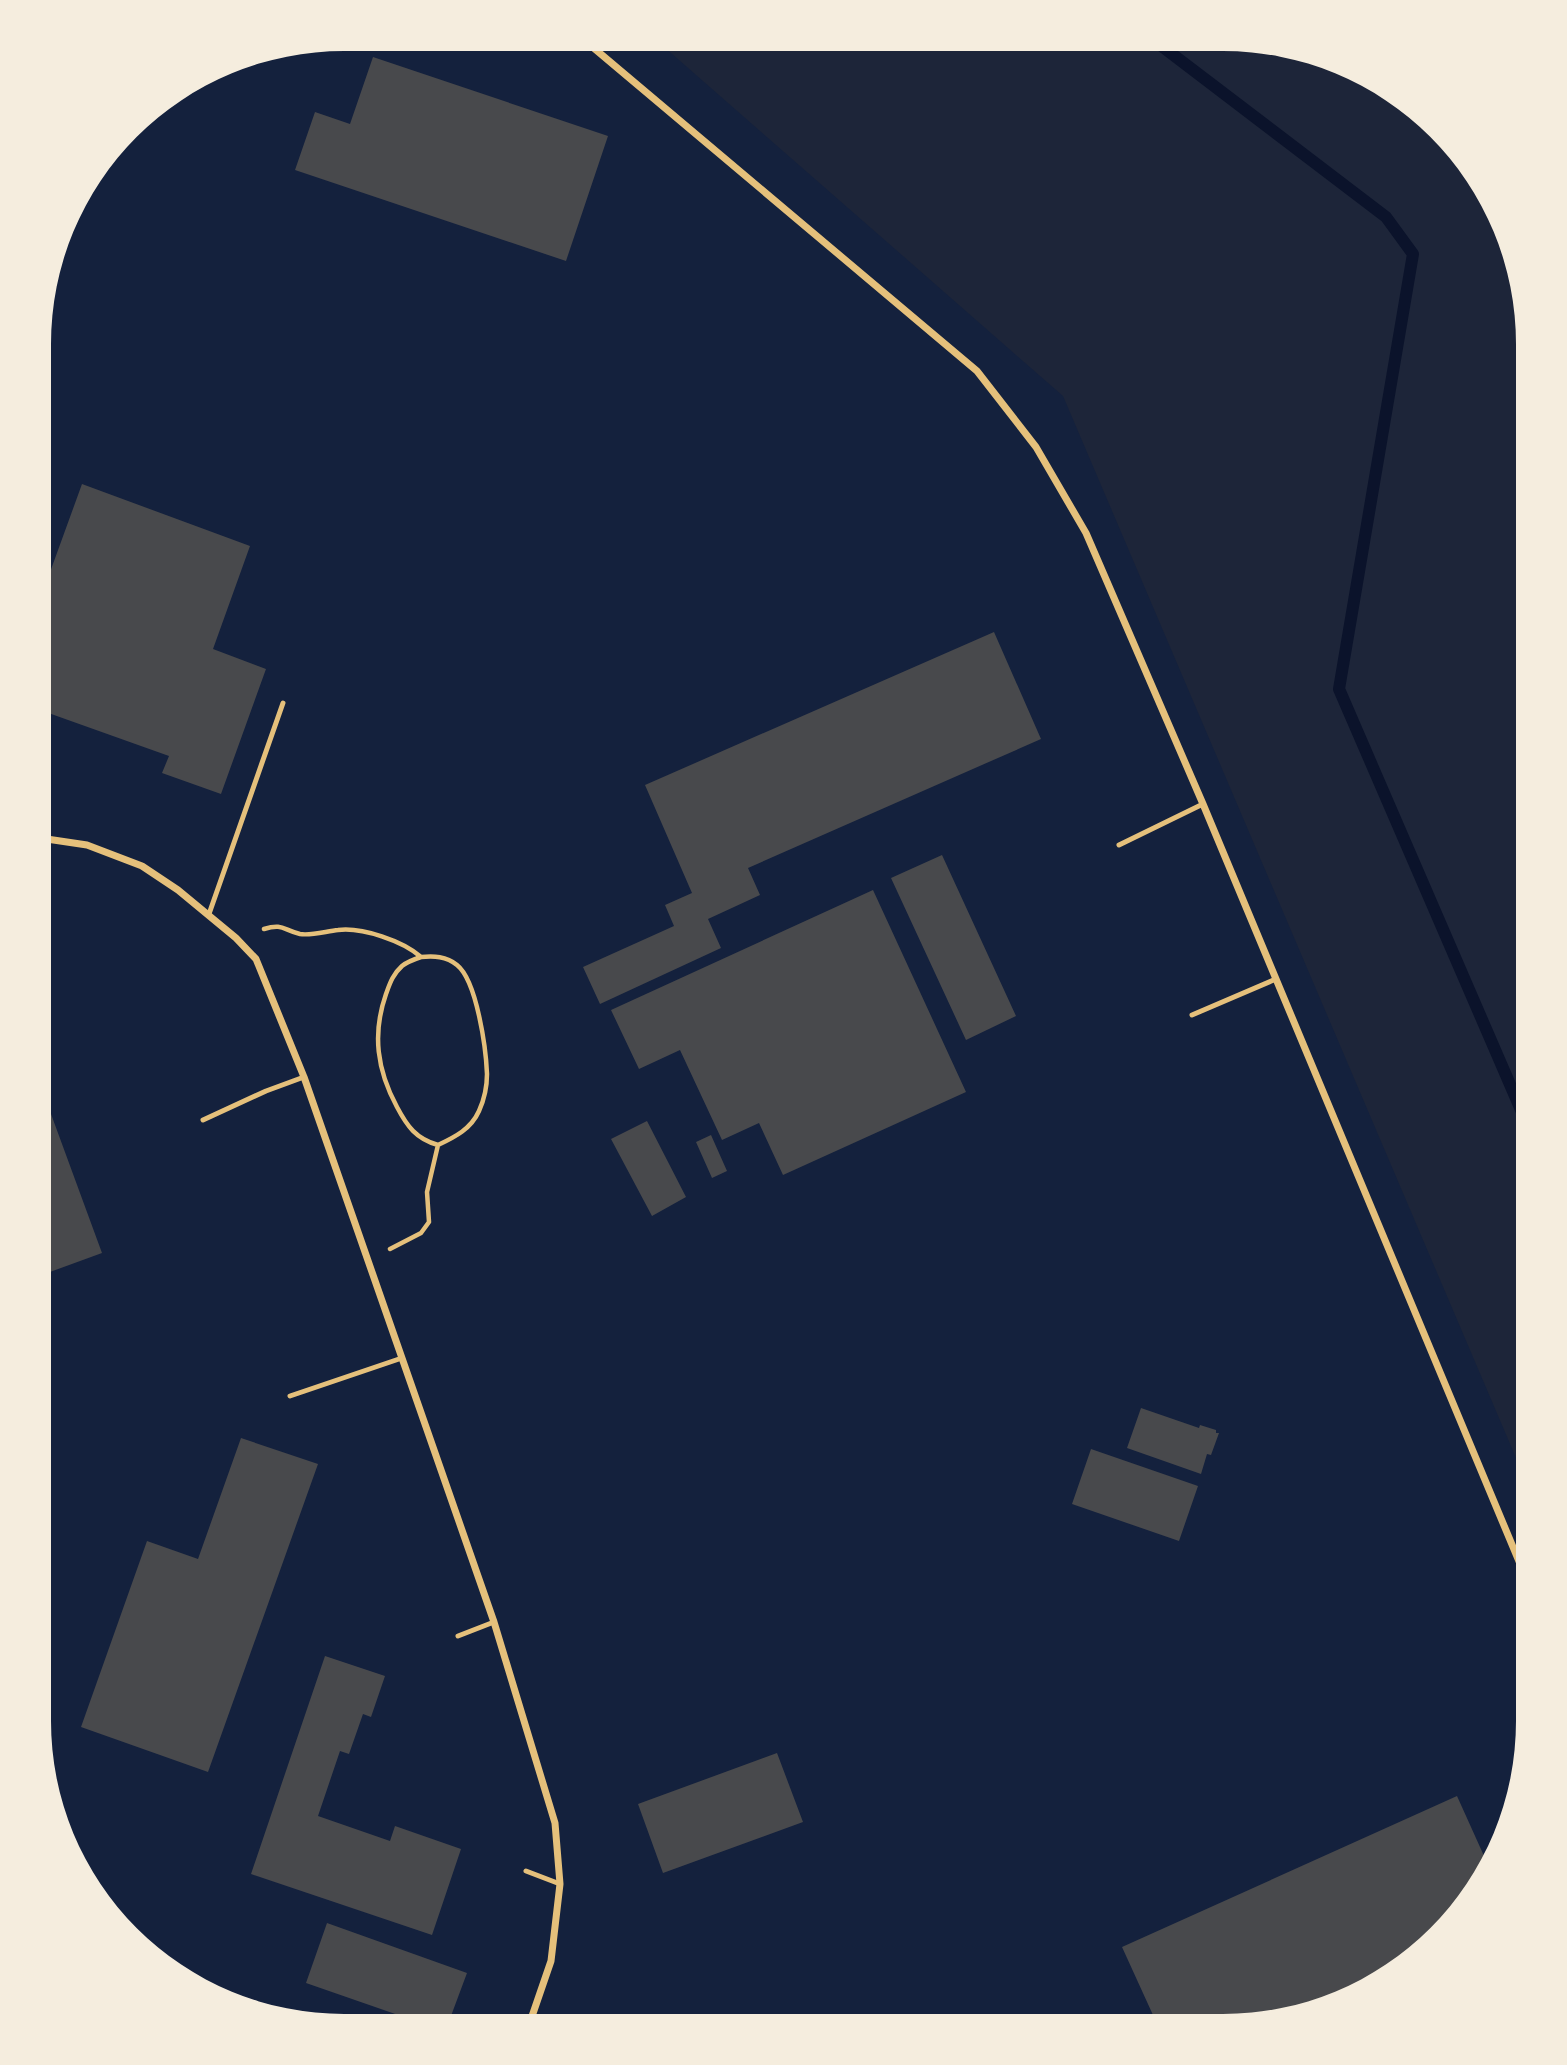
<svg xmlns="http://www.w3.org/2000/svg" width="1567" height="2065" font-family="'Archivo Narrow',sans-serif">
<style>
.green{fill:#1d2539}
.lines{fill:none;stroke-linecap:round;stroke-linejoin:round}
.stream{stroke:#0b132b;stroke-width:12}
.building{fill:#48494c}
.path{stroke:#e5c07b;stroke-width:4.5}
.service{stroke:#e5c07b;stroke-width:5}
.minor{stroke:#e5c07b;stroke-width:7}
</style>
<rect width="100%" height="100%" fill="#14213d"/>
<path class="green" d="M 655,39 L 1263,41 L 1340,62 L 1409,101 L 1497,208 L 1528,343 L 1528,1486 L 1063,396 Z"/>
<g class="lines">
<path class="stream" d="M 1155,41 L 1386,217 L 1413,254 L 1339,689 L 1528,1126"/>
</g>
<path class="building" d="M 373,57 L 608,136 L 566,261 L 295,170 L 315,112 L 350,124 Z
M 82,484 L 250,546 L 213,649 L 266,669 L 221,794 L 162,773 L 169,756 L 40,710 L 41,597 Z
M 994,632 L 1041,739 L 748,868 L 760,895 L 708,919 L 721,948 L 600,1004 L 583,967 L 674,926 L 665,905 L 692,893 L 645,785 Z
M 942,855 L 1016,1016 L 966,1040 L 891,878 Z
M 873,890 L 966,1092 L 783,1175 L 759,1123 L 722,1140 L 680,1050 L 639,1069 L 611,1010 Z
M 40,1084 L 102,1253 L 39,1276 Z
M 647,1121 L 686,1197 L 652,1216 L 611,1139 Z
M 711,1135 L 727,1171 L 712,1178 L 696,1142 Z
M 1141,1408 L 1199,1428 L 1200,1425 L 1216,1430 L 1216,1433 L 1219,1433 L 1211,1455 L 1207,1454 L 1201,1474 L 1127,1448 Z
M 241,1438 L 318,1464 L 208,1772 L 81,1727 L 147,1541 L 198,1559 Z
M 1091,1449 L 1198,1486 L 1179,1541 L 1072,1504 Z
M 325,1656 L 385,1676 L 371,1717 L 363,1714 L 349,1754 L 340,1751 L 318,1816 L 390,1841 L 395,1826 L 461,1849 L 432,1935 L 251,1874 Z
M 777,1753 L 803,1822 L 663,1873 L 638,1804 Z
M 1457,1796 L 1489,1867 L 1477,1890 L 1425,1950 L 1359,1995 L 1224,2026 L 1158,2026 L 1122,1947 Z
M 327,1923 L 467,1973 L 448,2024 L 424,2024 L 306,1983 Z"/>
<g class="lines">
<path class="path" d="M 264,929 C 283,923 283,930 300,934 C 311,936 327,931 338,930 C 362,927 403,941 421,957 C 415,959 407,962 402,966 C 393,974 390,983 386,994 C 372,1034 377,1070 397,1107 C 407,1126 416,1139 438,1145 L 427,1192 L 429,1222 L 421,1233 L 390,1249
M 421,957 C 434,956 446,956 457,965 C 477,981 486,1049 487,1074 C 487,1086 484,1100 479,1111 C 471,1129 455,1137 438,1145"/>
<path class="service" d="M 1119,845 L 1203,804
M 209,914 L 283,703
M 1192,1015 L 1276,979
M 203,1120 L 266,1091 L 304,1077
M 290,1396 L 402,1358
M 458,1636 L 494,1622
M 526,1871 L 560,1884
M 303,2014 L 331,2024"/>
<path class="minor" d="M 583,39 L 977,371 L 1036,447 L 1086,533 L 1203,804 L 1528,1583
M 40,838 L 87,845 L 142,866 L 178,890 L 236,938 L 256,959 L 304,1077 L 494,1622 L 555,1823 L 560,1884 L 551,1961 L 529,2025"/>
</g>
<path d="M0 0H1567V2065H0ZM344 51H1223A293 293 0 0 1 1516 344V1721A293 293 0 0 1 1223 2014H344A293 293 0 0 1 51 1721V344A293 293 0 0 1 344 51Z" fill="#f5edde" fill-rule="evenodd"/>
</svg>
